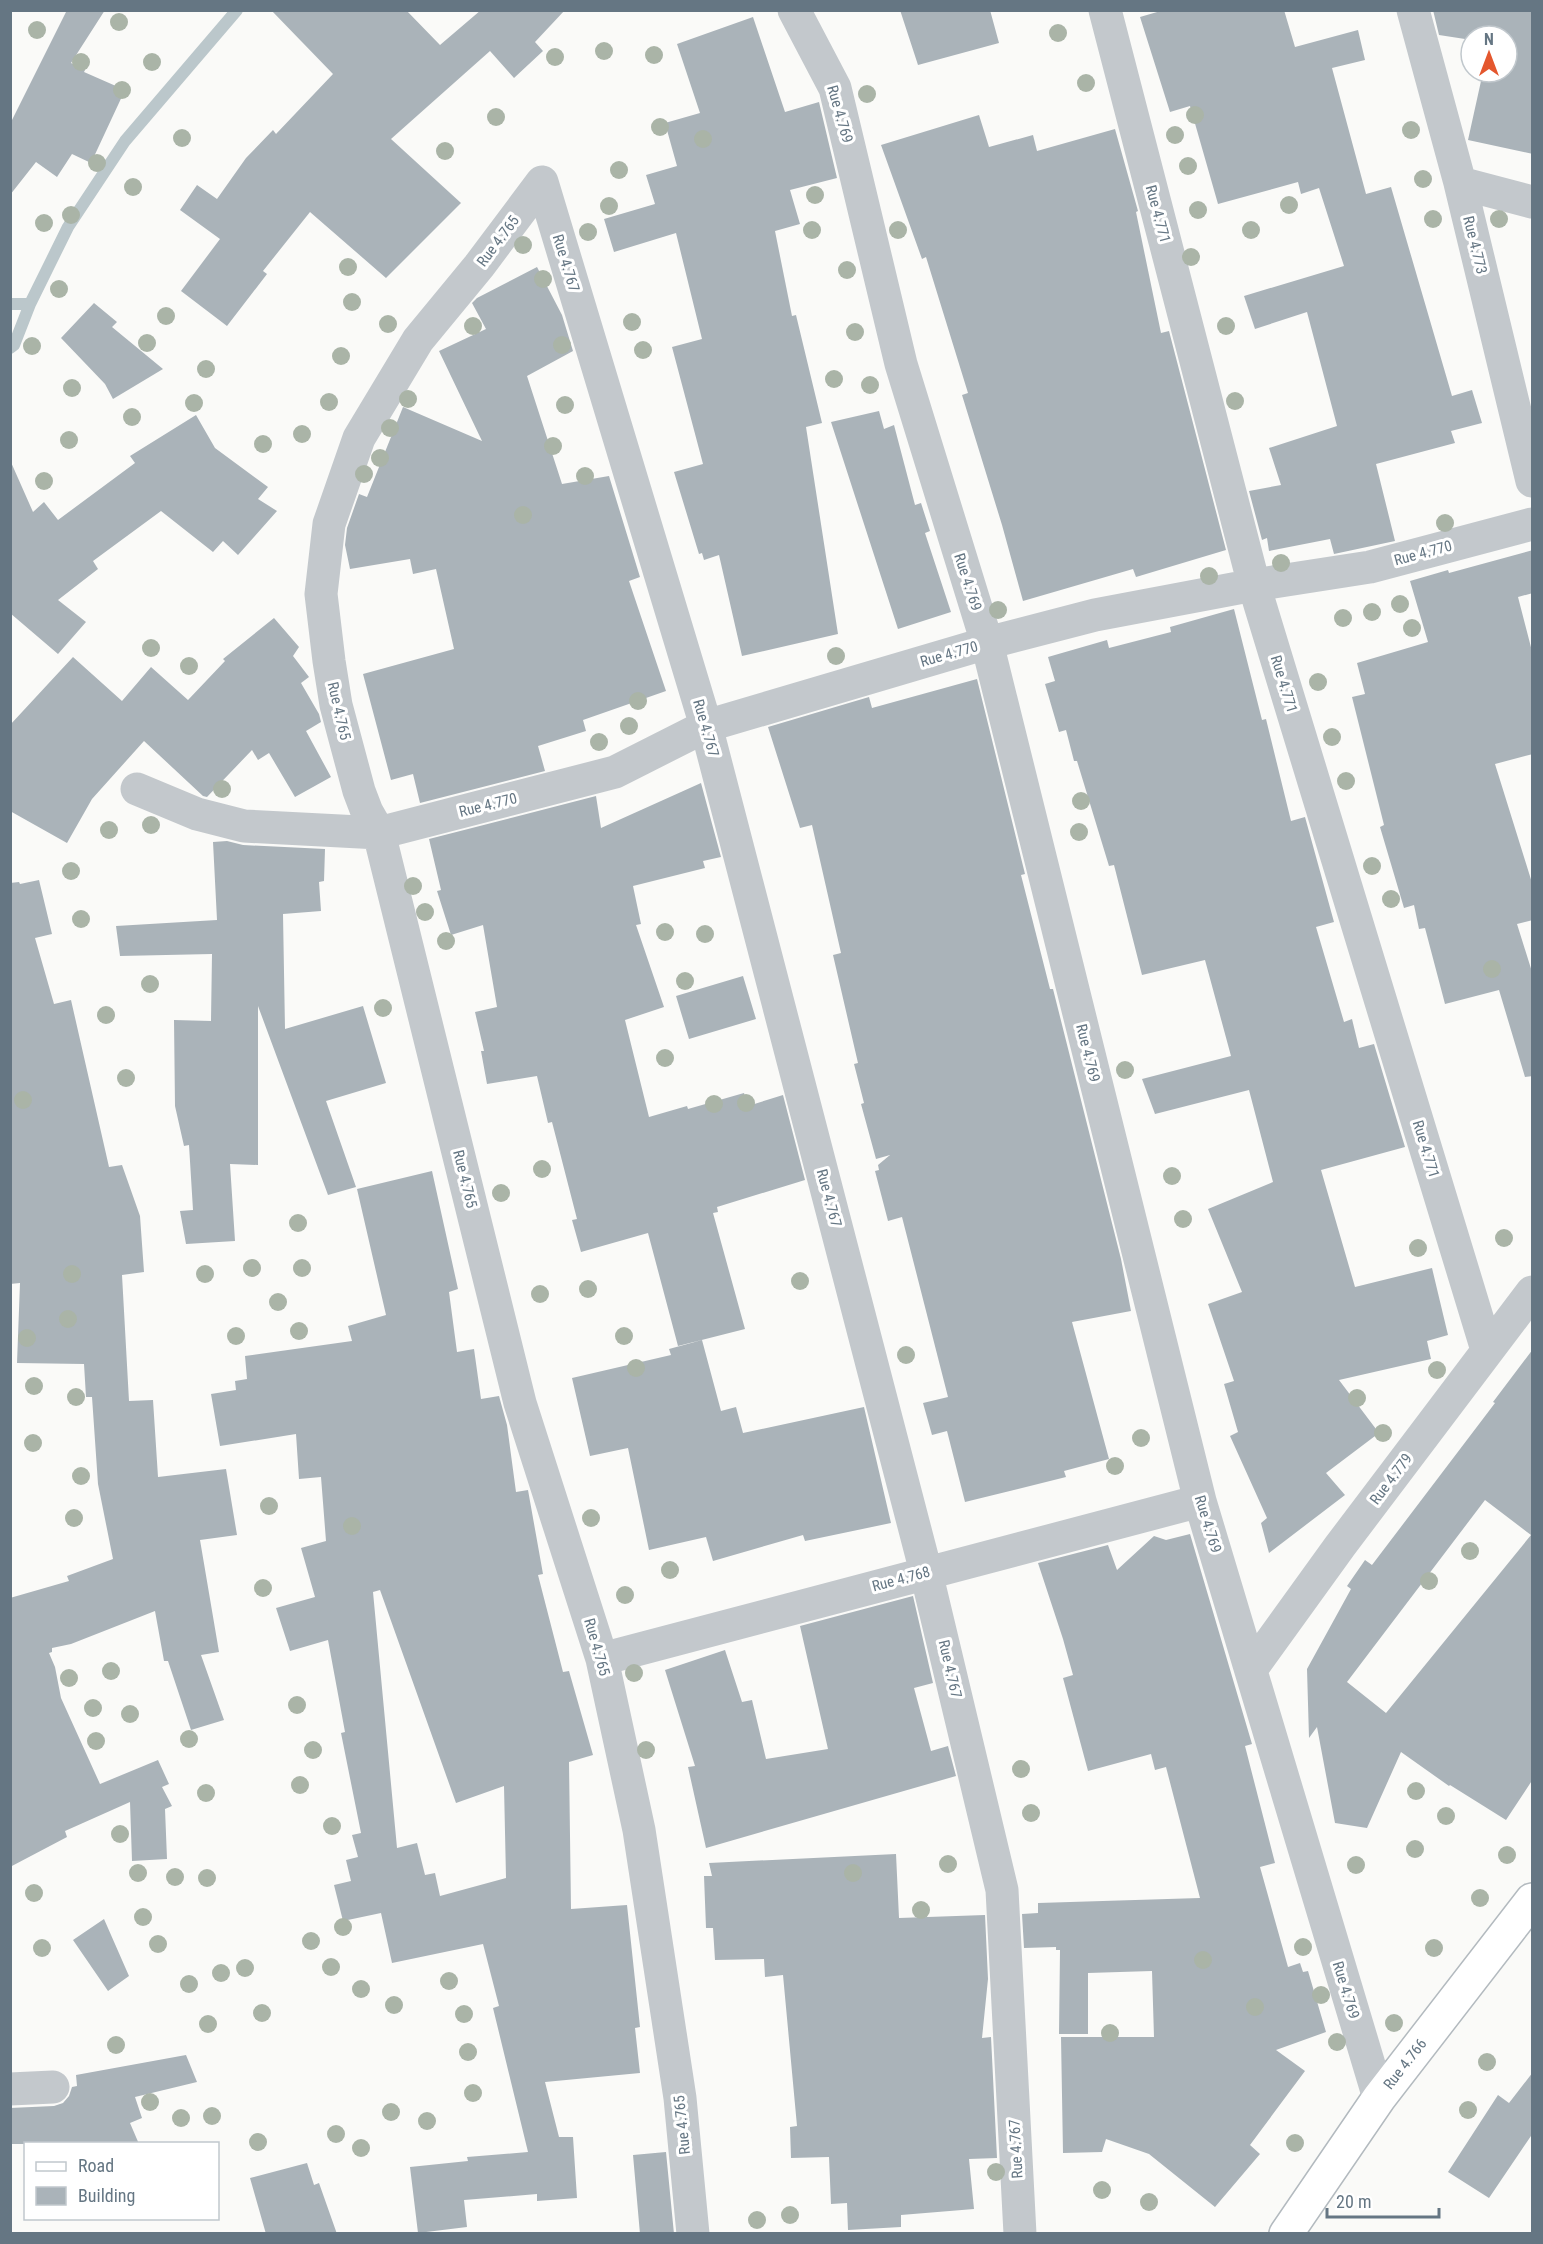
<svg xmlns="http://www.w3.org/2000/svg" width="1543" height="2244" font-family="'Roboto Condensed',sans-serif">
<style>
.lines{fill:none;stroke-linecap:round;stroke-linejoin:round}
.stream{stroke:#bbc7cb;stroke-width:12}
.building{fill:#aab3b9;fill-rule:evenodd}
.secondary-casing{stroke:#b3babf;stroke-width:36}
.street{stroke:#c3c8cc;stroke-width:33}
.secondary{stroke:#fff;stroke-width:33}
.tree{fill:#aab4a7}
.labels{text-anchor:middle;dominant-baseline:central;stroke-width:6;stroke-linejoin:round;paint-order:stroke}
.street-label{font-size:15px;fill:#657683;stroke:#fff}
</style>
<rect width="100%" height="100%" fill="#fafaf8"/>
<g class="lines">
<path class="stream" d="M 10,304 L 30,304
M 10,348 L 14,345 L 30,304 L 68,227 L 125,141 L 237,10"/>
</g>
<path class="building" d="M 67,10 L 105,10 L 71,63 L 85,70 L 84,72 L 125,90 L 91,163 L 72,154 L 57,177 L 36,162 L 10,195 L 10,124 Z
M 271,10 L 406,10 L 440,45 L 481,10 L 565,10 L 535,42 L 543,51 L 514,78 L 490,51 L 391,139 L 461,203 L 386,278 L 310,212 L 263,271 L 267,274 L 227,326 L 181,291 L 220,239 L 180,210 L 197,185 L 217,199 L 246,158 L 273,130 L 276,134 L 333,74 Z
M 900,10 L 990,10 L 999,43 L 918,65 Z
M 1164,10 L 1284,10 L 1295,47 L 1358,30 L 1365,60 L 1332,68 L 1366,194 L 1391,187 L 1452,396 L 1472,390 L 1482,423 L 1451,431 L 1455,443 L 1376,464 L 1395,541 L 1334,554 L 1330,539 L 1269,551 L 1267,538 L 1262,540 L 1249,491 L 1281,485 L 1269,448 L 1337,426 L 1307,312 L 1255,329 L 1244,296 L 1344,266 L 1319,188 L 1301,194 L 1298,182 L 1218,204 L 1190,106 L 1170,112 L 1140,17 Z
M 1433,10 L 1533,10 L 1533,154 L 1468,140 L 1483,72 L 1507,72 L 1507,36 L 1471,36 L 1471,51 L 1467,50 L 1465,39 L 1439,35 Z
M 753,17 L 785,112 L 819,102 L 837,178 L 790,190 L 800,224 L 775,231 L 792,316 L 796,315 L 822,423 L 806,427 L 838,634 L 742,656 L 719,555 L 704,560 L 702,553 L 699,554 L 674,472 L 703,464 L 672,347 L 702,339 L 676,233 L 614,252 L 604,219 L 655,204 L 646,175 L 677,166 L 665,123 L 700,113 L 677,44 Z
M 979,115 L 989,147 L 1033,135 L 1037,151 L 1115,129 L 1138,211 L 1136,212 L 1161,333 L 1169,331 L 1226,550 L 1136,577 L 1133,569 L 1023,601 L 1002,525 L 962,395 L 968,393 L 926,257 L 922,259 L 881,145 Z
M 537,267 L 562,315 L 573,351 L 527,376 L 562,484 L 609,476 L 640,577 L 629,581 L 666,691 L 583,720 L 586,731 L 538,746 L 545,771 L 420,803 L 413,774 L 391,780 L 363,674 L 454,649 L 436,569 L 413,574 L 410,559 L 350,569 L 345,545 L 347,528 L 359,494 L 367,497 L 403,407 L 482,441 L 439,351 L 486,329 L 472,303 L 477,298 Z
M 94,303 L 117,322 L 112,327 L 163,369 L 113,399 L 105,384 L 61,338 Z
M 879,411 L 884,429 L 894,425 L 915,505 L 921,503 L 930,531 L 925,533 L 951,612 L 898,629 L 831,422 Z
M 196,415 L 215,448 L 268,487 L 258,499 L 277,511 L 238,555 L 223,541 L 213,552 L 161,511 L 93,561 L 98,569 L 58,600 L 86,622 L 58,654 L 10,613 L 10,460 L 33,512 L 44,502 L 58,520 L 135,463 L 130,456 Z
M 1533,550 L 1533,593 L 1518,597 L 1533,655 L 1533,754 L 1495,764 L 1533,886 L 1533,920 L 1517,924 L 1533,975 L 1533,1076 L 1525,1077 L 1499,990 L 1445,1004 L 1425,928 L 1419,929 L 1414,905 L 1404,908 L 1380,827 L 1384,825 L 1352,697 L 1365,694 L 1357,663 L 1428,642 L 1410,581 L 1448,570 L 1449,573 Z
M 1234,609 L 1262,720 L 1266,719 L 1291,821 L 1305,817 L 1334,922 L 1316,927 L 1344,1022 L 1352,1019 L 1359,1048 L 1374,1044 L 1405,1147 L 1321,1170 L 1355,1287 L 1432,1268 L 1448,1335 L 1427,1341 L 1431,1359 L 1339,1380 L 1379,1433 L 1326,1473 L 1345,1495 L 1269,1553 L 1261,1523 L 1267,1518 L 1230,1436 L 1238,1432 L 1224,1384 L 1234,1381 L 1208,1304 L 1242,1292 L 1208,1209 L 1273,1182 L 1249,1090 L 1155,1114 L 1142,1079 L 1231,1056 L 1205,960 L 1142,975 L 1114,865 L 1109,866 L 1077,761 L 1074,761 L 1066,730 L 1059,732 L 1045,684 L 1055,681 L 1048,657 L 1107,640 L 1109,648 L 1171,632 L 1170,627 Z
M 274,618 L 299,647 L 293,656 L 309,677 L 301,683 L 319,714 L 321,722 L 306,731 L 331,777 L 295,797 L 269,753 L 258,760 L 252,750 L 207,797 L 203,796 L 144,741 L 92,799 L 67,843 L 10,811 L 10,725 L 73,657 L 122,701 L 151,667 L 188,700 L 225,661 L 223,659 Z
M 977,679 L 1025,874 L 1021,875 L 1050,989 L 1053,989 L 1121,1259 L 1131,1311 L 1072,1322 L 1109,1459 L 1064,1471 L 1066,1477 L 965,1502 L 947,1431 L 932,1435 L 923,1403 L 948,1397 L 902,1217 L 888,1221 L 875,1171 L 879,1170 L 878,1165 L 890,1155 L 876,1159 L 861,1104 L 864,1103 L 854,1064 L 858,1063 L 833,955 L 841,953 L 812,825 L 800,828 L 768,727 L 869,697 L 872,708 Z
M 701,783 L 721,857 L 703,861 L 705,868 L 633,886 L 641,924 L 636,925 L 664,1007 L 625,1020 L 649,1117 L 687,1106 L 688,1109 L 744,1093 L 748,1106 L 783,1095 L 805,1180 L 717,1207 L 718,1212 L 713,1213 L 745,1329 L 678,1346 L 648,1233 L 581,1252 L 572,1220 L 577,1219 L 552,1122 L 548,1123 L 537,1076 L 487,1084 L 481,1051 L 484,1051 L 475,1012 L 497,1007 L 483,925 L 451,935 L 437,891 L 441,890 L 429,839 L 596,796 L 601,828 Z
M 227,841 L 243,845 L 325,849 L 324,881 L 319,882 L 321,911 L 283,914 L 285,1029 L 363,1006 L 386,1083 L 326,1101 L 356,1187 L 328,1195 L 258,1006 L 258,1165 L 230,1164 L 235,1241 L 186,1244 L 180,1211 L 193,1210 L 189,1145 L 184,1146 L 175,1106 L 174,1020 L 211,1021 L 212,954 L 120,956 L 116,926 L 217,920 L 213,842 Z
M 39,880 L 52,934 L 35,938 L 54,1004 L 71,1000 L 109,1167 L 122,1165 L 140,1216 L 144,1272 L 122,1275 L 129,1401 L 153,1400 L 158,1477 L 226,1469 L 237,1535 L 200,1540 L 219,1652 L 201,1655 L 224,1720 L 191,1730 L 168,1661 L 164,1661 L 155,1611 L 71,1644 L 52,1648 L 52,1652 L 49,1653 L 55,1667 L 61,1698 L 100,1784 L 158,1760 L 169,1784 L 162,1787 L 172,1806 L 165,1809 L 167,1859 L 132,1861 L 130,1802 L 65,1831 L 67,1837 L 10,1867 L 10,1598 L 69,1581 L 67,1576 L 113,1559 L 98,1484 L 92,1397 L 86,1397 L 84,1364 L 17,1363 L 20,1283 L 10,1284 L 10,883 L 19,882 L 20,884 Z
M 743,976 L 756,1019 L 689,1039 L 676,996 Z
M 432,1171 L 458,1289 L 449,1292 L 457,1352 L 474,1349 L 481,1399 L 499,1396 L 507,1425 L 516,1492 L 528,1490 L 543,1574 L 538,1575 L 563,1672 L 569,1671 L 593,1755 L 569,1762 L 571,1909 L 627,1905 L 640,2027 L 635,2028 L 640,2073 L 545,2082 L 559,2137 L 573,2137 L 577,2198 L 537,2201 L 537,2194 L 464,2200 L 467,2227 L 418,2233 L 410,2167 L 468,2161 L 467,2157 L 528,2152 L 493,2008 L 499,2006 L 483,1944 L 392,1963 L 381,1913 L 343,1921 L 334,1885 L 351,1881 L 346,1860 L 358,1857 L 352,1835 L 361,1833 L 341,1733 L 345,1732 L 328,1640 L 290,1651 L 276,1608 L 315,1597 L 301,1548 L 326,1541 L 321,1477 L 299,1479 L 296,1434 L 220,1446 L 211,1394 L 236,1390 L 235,1381 L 247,1379 L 245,1356 L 352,1341 L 348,1326 L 386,1315 L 357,1189 ZM 380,1590 L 456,1803 L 504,1786 L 506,1878 L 440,1896 L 435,1873 L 425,1875 L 417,1843 L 397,1848 L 373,1592 Z
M 702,1340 L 721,1411 L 736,1407 L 743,1433 L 864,1407 L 891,1523 L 805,1541 L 803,1535 L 713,1561 L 706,1537 L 649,1550 L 628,1448 L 590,1456 L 572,1378 L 671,1355 L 669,1349 Z
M 1533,1349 L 1533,1779 L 1506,1820 L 1450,1785 L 1449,1786 L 1401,1752 L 1367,1828 L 1335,1823 L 1317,1727 L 1309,1738 L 1307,1669 L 1351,1589 L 1347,1586 L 1365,1560 L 1372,1565 L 1495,1403 L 1493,1402 ZM 1485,1500 L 1531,1535 L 1386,1713 L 1347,1682 Z
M 1190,1534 L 1252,1744 L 1245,1746 L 1275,1863 L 1260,1867 L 1288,1967 L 1300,1963 L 1303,1972 L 1308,1971 L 1326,2032 L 1276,2050 L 1305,2071 L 1250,2145 L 1260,2154 L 1215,2207 L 1149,2154 L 1106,2139 L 1102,2152 L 1063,2153 L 1061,2037 L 1154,2037 L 1152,1971 L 1088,1973 L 1088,2034 L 1059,2034 L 1060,1950 L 1056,1950 L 1056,1947 L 1024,1948 L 1022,1914 L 1038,1913 L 1038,1903 L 1200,1898 L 1166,1767 L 1155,1770 L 1151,1754 L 1088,1771 L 1063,1678 L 1073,1675 L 1063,1639 L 1038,1563 L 1108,1545 L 1117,1570 L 1154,1536 L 1166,1540 Z
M 913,1596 L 933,1683 L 914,1688 L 931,1751 L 948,1746 L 956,1776 L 706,1848 L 688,1767 L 695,1766 L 665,1670 L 725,1650 L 742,1702 L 752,1700 L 766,1759 L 828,1749 L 800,1626 Z
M 896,1854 L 899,1918 L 985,1915 L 988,1979 L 982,2038 L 991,2037 L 997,2158 L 969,2159 L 974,2209 L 901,2215 L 901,2227 L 848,2230 L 847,2203 L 831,2204 L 829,2157 L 791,2158 L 790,2127 L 797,2126 L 783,1975 L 765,1977 L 764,1959 L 715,1960 L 713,1928 L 706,1928 L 704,1876 L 712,1876 L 709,1863 Z
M 104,1919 L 129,1976 L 108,1991 L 73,1940 Z
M 186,2055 L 197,2082 L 135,2097 L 142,2118 L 130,2123 L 139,2144 L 10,2144 L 10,2108 L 54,2106 L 63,2103 L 69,2096 L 72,2087 L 77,2086 L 76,2075 Z
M 1533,2072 L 1533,2133 L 1489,2198 L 1448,2172 L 1498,2095 L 1509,2103 Z
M 666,2152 L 674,2234 L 640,2234 L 633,2155 Z
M 307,2163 L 314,2185 L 319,2183 L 337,2234 L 266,2234 L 250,2178 Z"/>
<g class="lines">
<defs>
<path id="secondary" d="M 1286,2234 L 1379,2098 L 1532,1900"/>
</defs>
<use href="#secondary" class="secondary-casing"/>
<path class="street" d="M 794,10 L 835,88 L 901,364 L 987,643 L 1200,1501 L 1379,2098
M 1105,10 L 1254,585 L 1487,1350
M 1413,10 L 1460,183 L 1532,481
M 542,182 L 479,266 L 418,340 L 359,438 L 329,524 L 321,594 L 329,661 L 336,705 L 359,791 L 367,812 L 379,833 L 520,1403 L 602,1659 L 639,1830 L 680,2098 L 693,2234
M 542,182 L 706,726 L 926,1572 L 1002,1890 L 1020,2234
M 1460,183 L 1532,202
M 137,789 L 197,814 L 244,826 L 379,833 L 615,772 L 706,726 L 987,643 L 1095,615 L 1254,585 L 1370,567 L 1532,524
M 602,1659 L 1200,1501
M 1252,1668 L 1340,1546 L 1532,1292
M 10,2089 L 53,2087"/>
<use href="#secondary" class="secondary"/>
</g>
<g class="tree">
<circle cx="119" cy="22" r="9"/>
<circle cx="37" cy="30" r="9"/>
<circle cx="1058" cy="33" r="9"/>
<circle cx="604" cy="51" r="9"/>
<circle cx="654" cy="55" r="9"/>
<circle cx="555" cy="57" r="9"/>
<circle cx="81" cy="62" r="9"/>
<circle cx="152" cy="62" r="9"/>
<circle cx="1086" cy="83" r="9"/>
<circle cx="122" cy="90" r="9"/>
<circle cx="867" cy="94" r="9"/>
<circle cx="1195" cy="115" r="9"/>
<circle cx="496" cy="117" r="9"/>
<circle cx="660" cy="127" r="9"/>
<circle cx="1411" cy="130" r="9"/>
<circle cx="1175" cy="135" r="9"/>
<circle cx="182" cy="138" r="9"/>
<circle cx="703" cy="139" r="9"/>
<circle cx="445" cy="151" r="9"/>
<circle cx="97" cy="163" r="9"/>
<circle cx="1188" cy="166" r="9"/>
<circle cx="619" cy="170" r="9"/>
<circle cx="1423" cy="179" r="9"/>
<circle cx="133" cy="187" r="9"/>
<circle cx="815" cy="195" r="9"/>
<circle cx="1289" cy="205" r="9"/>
<circle cx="609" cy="206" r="9"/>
<circle cx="1198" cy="210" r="9"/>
<circle cx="71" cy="215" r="9"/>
<circle cx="1433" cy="219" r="9"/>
<circle cx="1499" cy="219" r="9"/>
<circle cx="44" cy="223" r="9"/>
<circle cx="812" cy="230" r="9"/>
<circle cx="898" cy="230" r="9"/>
<circle cx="1251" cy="230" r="9"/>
<circle cx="588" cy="232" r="9"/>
<circle cx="523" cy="245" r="9"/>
<circle cx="1191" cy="257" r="9"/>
<circle cx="348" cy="267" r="9"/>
<circle cx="847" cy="270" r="9"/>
<circle cx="543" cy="279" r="9"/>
<circle cx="59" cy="289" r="9"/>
<circle cx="352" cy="302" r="9"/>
<circle cx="166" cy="316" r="9"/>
<circle cx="632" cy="322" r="9"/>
<circle cx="388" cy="324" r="9"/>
<circle cx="473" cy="326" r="9"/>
<circle cx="1226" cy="326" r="9"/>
<circle cx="855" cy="332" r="9"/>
<circle cx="147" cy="343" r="9"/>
<circle cx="562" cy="345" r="9"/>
<circle cx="32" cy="346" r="9"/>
<circle cx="643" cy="350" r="9"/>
<circle cx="341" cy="356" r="9"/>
<circle cx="206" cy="369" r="9"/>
<circle cx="834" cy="379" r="9"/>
<circle cx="870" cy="385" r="9"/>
<circle cx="72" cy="388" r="9"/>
<circle cx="408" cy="399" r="9"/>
<circle cx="1235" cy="401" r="9"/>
<circle cx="329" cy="402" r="9"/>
<circle cx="194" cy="403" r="9"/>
<circle cx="565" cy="405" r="9"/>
<circle cx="132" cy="417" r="9"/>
<circle cx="390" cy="428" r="9"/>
<circle cx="302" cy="434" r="9"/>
<circle cx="69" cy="440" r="9"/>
<circle cx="263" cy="444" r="9"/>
<circle cx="553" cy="446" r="9"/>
<circle cx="380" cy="458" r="9"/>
<circle cx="364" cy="474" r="9"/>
<circle cx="585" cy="476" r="9"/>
<circle cx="44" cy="481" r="9"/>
<circle cx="523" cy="515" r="9"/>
<circle cx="1445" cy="523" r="9"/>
<circle cx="1281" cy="563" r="9"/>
<circle cx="1209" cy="576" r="9"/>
<circle cx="1400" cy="604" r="9"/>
<circle cx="998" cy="610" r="9"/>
<circle cx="1372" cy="612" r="9"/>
<circle cx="1343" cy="618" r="9"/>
<circle cx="1412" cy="628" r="9"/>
<circle cx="151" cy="648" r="9"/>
<circle cx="836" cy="656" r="9"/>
<circle cx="189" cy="666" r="9"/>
<circle cx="1318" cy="682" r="9"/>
<circle cx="638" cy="701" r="9"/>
<circle cx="629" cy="726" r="9"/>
<circle cx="1332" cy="737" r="9"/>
<circle cx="599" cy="742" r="9"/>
<circle cx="1346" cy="781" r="9"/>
<circle cx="222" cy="789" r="9"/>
<circle cx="1081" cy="801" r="9"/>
<circle cx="151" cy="825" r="9"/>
<circle cx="109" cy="830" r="9"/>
<circle cx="1079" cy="832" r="9"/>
<circle cx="1372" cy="866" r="9"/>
<circle cx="71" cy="871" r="9"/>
<circle cx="413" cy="886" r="9"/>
<circle cx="1391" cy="899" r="9"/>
<circle cx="425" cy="912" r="9"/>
<circle cx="81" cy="919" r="9"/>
<circle cx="665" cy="932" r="9"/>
<circle cx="705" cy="934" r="9"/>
<circle cx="446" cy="941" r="9"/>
<circle cx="1492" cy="969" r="9"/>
<circle cx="685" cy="981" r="9"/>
<circle cx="150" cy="984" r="9"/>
<circle cx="383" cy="1008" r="9"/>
<circle cx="106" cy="1015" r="9"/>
<circle cx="665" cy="1058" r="9"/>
<circle cx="1125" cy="1070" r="9"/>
<circle cx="126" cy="1078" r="9"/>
<circle cx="23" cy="1100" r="9"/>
<circle cx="746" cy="1103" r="9"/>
<circle cx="714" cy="1104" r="9"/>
<circle cx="542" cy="1169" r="9"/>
<circle cx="1172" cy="1176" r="9"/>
<circle cx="501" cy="1193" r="9"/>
<circle cx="1183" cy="1219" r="9"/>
<circle cx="298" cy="1223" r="9"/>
<circle cx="1504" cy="1238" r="9"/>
<circle cx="1418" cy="1248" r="9"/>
<circle cx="252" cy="1268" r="9"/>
<circle cx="302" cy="1268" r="9"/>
<circle cx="72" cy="1274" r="9"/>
<circle cx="205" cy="1274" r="9"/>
<circle cx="800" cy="1281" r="9"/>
<circle cx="588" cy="1289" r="9"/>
<circle cx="540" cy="1294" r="9"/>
<circle cx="278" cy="1302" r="9"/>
<circle cx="68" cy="1319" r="9"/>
<circle cx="299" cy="1331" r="9"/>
<circle cx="236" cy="1336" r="9"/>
<circle cx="624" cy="1336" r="9"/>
<circle cx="27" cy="1338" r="9"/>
<circle cx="906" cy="1355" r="9"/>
<circle cx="636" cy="1368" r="9"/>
<circle cx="1437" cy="1370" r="9"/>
<circle cx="34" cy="1386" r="9"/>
<circle cx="76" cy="1397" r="9"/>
<circle cx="1357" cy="1398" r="9"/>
<circle cx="1383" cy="1433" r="9"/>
<circle cx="1141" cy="1438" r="9"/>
<circle cx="33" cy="1443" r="9"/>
<circle cx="1115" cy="1466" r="9"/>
<circle cx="81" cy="1476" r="9"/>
<circle cx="269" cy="1506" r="9"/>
<circle cx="74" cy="1518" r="9"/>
<circle cx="591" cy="1518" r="9"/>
<circle cx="352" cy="1526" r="9"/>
<circle cx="1470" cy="1551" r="9"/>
<circle cx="670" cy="1570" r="9"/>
<circle cx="1429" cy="1581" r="9"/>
<circle cx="263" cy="1588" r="9"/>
<circle cx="625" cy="1595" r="9"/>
<circle cx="111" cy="1671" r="9"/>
<circle cx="634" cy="1673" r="9"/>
<circle cx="69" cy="1678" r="9"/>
<circle cx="297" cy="1705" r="9"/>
<circle cx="93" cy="1708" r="9"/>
<circle cx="130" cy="1714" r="9"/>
<circle cx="189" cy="1739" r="9"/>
<circle cx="96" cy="1741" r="9"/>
<circle cx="313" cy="1750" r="9"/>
<circle cx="646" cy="1750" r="9"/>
<circle cx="1021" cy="1769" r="9"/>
<circle cx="300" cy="1785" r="9"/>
<circle cx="1416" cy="1791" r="9"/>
<circle cx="206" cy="1793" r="9"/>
<circle cx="1031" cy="1813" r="9"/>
<circle cx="1446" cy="1816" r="9"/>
<circle cx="332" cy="1826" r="9"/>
<circle cx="120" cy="1834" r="9"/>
<circle cx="1415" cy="1849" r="9"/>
<circle cx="1507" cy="1855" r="9"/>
<circle cx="948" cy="1864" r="9"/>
<circle cx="1356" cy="1865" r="9"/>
<circle cx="138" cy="1873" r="9"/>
<circle cx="853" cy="1873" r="9"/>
<circle cx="175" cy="1877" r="9"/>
<circle cx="207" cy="1878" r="9"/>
<circle cx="34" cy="1893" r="9"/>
<circle cx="1480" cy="1898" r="9"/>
<circle cx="921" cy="1910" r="9"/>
<circle cx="143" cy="1917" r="9"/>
<circle cx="343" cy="1927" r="9"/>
<circle cx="311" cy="1941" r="9"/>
<circle cx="158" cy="1944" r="9"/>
<circle cx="1303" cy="1947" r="9"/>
<circle cx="42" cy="1948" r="9"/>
<circle cx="1434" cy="1948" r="9"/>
<circle cx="1203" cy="1960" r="9"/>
<circle cx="331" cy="1967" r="9"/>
<circle cx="245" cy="1968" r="9"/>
<circle cx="221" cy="1973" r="9"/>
<circle cx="449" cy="1981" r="9"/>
<circle cx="189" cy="1984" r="9"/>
<circle cx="361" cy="1989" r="9"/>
<circle cx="1321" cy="1995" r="9"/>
<circle cx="394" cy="2005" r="9"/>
<circle cx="1255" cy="2007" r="9"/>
<circle cx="262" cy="2013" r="9"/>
<circle cx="464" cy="2014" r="9"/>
<circle cx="1394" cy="2023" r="9"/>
<circle cx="208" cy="2024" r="9"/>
<circle cx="1110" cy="2033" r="9"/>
<circle cx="1337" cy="2042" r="9"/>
<circle cx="116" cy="2045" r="9"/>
<circle cx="468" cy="2052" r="9"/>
<circle cx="1487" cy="2062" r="9"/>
<circle cx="473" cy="2093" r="9"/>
<circle cx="150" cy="2102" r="9"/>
<circle cx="1468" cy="2110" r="9"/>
<circle cx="391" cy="2112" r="9"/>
<circle cx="212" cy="2116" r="9"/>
<circle cx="181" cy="2118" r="9"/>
<circle cx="427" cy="2121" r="9"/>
<circle cx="336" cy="2134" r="9"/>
<circle cx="258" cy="2142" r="9"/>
<circle cx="1295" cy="2143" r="9"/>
<circle cx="361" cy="2148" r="9"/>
<circle cx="996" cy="2172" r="9"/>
<circle cx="1102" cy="2190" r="9"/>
<circle cx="1149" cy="2202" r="9"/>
<circle cx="790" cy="2215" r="9"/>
<circle cx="757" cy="2220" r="9"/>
</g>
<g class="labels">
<g class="street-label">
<text transform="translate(840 114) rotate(74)">Rue 4.769</text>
<text transform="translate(1158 214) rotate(75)">Rue 4.771</text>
<text transform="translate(498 241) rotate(-53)">Rue 4.765</text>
<text transform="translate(1475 245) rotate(76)">Rue 4.773</text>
<text transform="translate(566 263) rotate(73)">Rue 4.767</text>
<text transform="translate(1423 553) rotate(-15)">Rue 4.770</text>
<text transform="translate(968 582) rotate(72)">Rue 4.769</text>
<text transform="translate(949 654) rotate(-16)">Rue 4.770</text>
<text transform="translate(1284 684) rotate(73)">Rue 4.771</text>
<text transform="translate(339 711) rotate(77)">Rue 4.765</text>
<text transform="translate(706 728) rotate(74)">Rue 4.767</text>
<text transform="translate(488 805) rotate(-14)">Rue 4.770</text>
<text transform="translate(1088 1053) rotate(76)">Rue 4.769</text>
<text transform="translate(1426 1149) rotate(73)">Rue 4.771</text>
<text transform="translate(465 1179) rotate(76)">Rue 4.765</text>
<text transform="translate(829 1198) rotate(75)">Rue 4.767</text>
<text transform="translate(1391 1479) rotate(-53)">Rue 4.779</text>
<text transform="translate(1208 1524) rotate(73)">Rue 4.769</text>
<text transform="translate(901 1579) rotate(-15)">Rue 4.768</text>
<text transform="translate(597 1647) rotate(74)">Rue 4.765</text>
<text transform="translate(950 1669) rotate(77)">Rue 4.767</text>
<text transform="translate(1346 1990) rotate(73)">Rue 4.769</text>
<text transform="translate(1405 2064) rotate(-52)">Rue 4.766</text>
<text transform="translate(682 2125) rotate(-96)">Rue 4.765</text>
<text transform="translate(1016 2149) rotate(-93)">Rue 4.767</text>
</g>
</g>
<rect width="1543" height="2244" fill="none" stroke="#657683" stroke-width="24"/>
<rect x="24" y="2142" width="195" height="78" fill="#ffffff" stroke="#c1c8cd" stroke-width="1.5"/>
<rect x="36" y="2162" width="30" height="9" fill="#ffffff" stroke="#c1c8cd" stroke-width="1.5"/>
<text x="78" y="2172" font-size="18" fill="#657683">Road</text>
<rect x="36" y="2187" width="30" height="18" fill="#aab3b9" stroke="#c1c8cd" stroke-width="1.5"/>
<text x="78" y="2202" font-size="18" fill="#657683">Building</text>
<g transform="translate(1489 54)"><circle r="28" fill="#ffffff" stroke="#c1c8cd" stroke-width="1.5"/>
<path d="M0-4.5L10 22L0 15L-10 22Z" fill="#e4572e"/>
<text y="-9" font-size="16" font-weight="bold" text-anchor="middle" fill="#657683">N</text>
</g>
<path d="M1327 2208v9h112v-9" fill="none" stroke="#657683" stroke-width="3"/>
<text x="1336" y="2208" font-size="18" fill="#657683" stroke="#ffffff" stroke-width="4.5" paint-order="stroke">20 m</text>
</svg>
